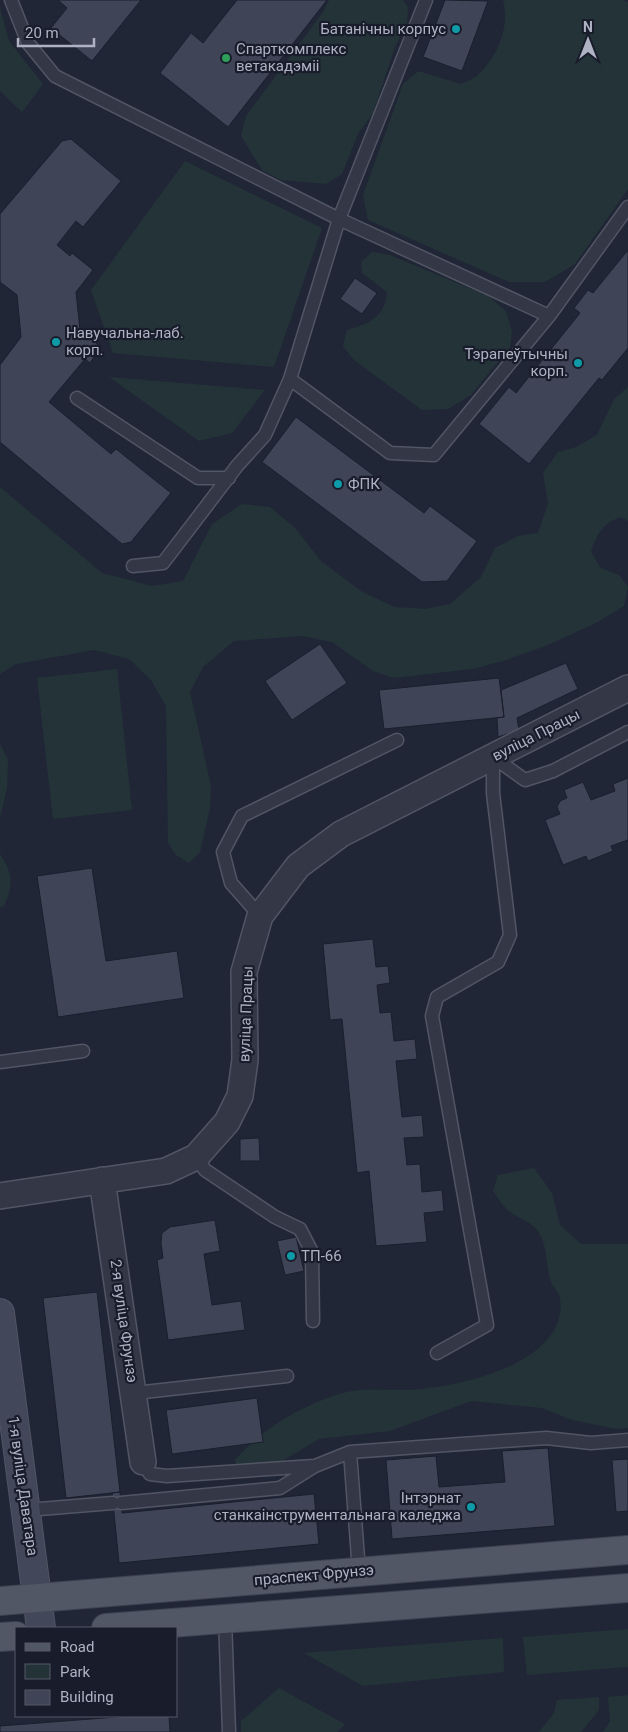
<svg xmlns="http://www.w3.org/2000/svg" width="628" height="1732" font-family="Roboto,sans-serif">
<style>
.green{fill:#233338}
.building{fill:#3f4557;stroke:#1b1f2d}
.lines{fill:none;stroke-linecap:round;stroke-linejoin:round}
.lane-casing{stroke:#515564;stroke-width:15}
.street-casing{stroke:#515564;stroke-width:28}
.secondary-casing{stroke:#515564;stroke-width:30}
.primary-casing{stroke:#3d4150;stroke-width:30}
.lane{stroke:#343846;stroke-width:12}
.street{stroke:#343846;stroke-width:25}
.secondary{stroke:#424759;stroke-width:28}
.primary{stroke:#525766;stroke-width:28}
.culture-dot{fill:#0f9aa8;stroke:#191d2b;stroke-width:2}
.leisure-dot{fill:#2e9e5b;stroke:#191d2b;stroke-width:2}
.labels{text-anchor:middle;dominant-baseline:central;stroke-width:4.5;stroke-linejoin:round;paint-order:stroke}
.poi-label{font-size:15px;fill:#aeb2c3;stroke:#191d2b;text-anchor:start}
.street-label{font-size:15px;fill:#aeb2c3;stroke:#191d2b}
</style>
<rect width="100%" height="100%" fill="#202636"/>
<path class="green" d="M 329,0 L 403,0 L 408,7 L 407,23 L 395,47 L 373,113 L 358,134 L 342,174 L 326,184 L 281,180 L 262,170 L 241,136 L 246,116 L 323,12 Z
M 503,0 L 623,0 L 628,2 L 628,189 L 575,264 L 545,282 L 509,282 L 368,220 L 363,195 L 403,84 L 418,71 L 461,84 C 466,81 474,79 478,75 C 498,56 510,27 503,0 Z
M 0,7 L 9,41 L 43,84 L 22,112 L 0,91 Z
M 185,161 L 322,228 L 274,367 L 113,353 L 91,290 Z
M 372,252 L 390,255 L 488,296 L 506,311 L 512,332 L 510,347 L 471,395 L 448,409 L 422,410 L 354,360 L 343,346 L 347,330 C 369,324 385,317 387,292 L 362,273 L 361,262 Z
M 109,377 L 265,390 L 232,433 L 199,441 Z
M 628,387 L 628,521 L 621,517 C 601,524 598,533 591,552 L 601,568 L 619,575 L 628,587 L 624,606 L 596,623 L 548,645 L 503,661 L 472,669 L 394,678 L 373,671 L 332,642 L 303,636 L 234,641 L 203,667 L 190,692 L 211,786 L 210,808 L 200,852 L 189,863 L 176,855 L 168,843 L 166,706 L 151,680 L 129,659 L 94,650 L 16,664 L 0,674 L 0,487 L 102,573 L 152,586 L 183,581 L 212,524 L 242,504 L 270,507 L 295,528 L 321,561 L 361,591 L 394,607 L 425,609 L 450,604 L 481,577 L 495,548 L 518,536 L 538,533 L 548,503 L 543,473 L 558,452 L 576,447 L 597,435 L 614,399 Z
M 117,669 L 132,810 L 53,819 L 37,678 Z
M 0,744 L 8,760 L 7,788 L 0,818 Z
M 0,854 C 13,874 14,884 4,906 L 0,907 Z
M 534,1168 L 552,1193 L 560,1225 L 581,1244 L 628,1244 L 628,1428 L 617,1429 L 572,1420 L 542,1408 L 471,1401 L 390,1431 L 319,1439 L 279,1463 L 237,1470 L 235,1460 C 263,1428 299,1407 339,1394 C 365,1386 396,1392 422,1389 C 468,1384 569,1361 560,1298 C 559,1291 551,1286 550,1279 C 546,1263 547,1245 538,1231 C 533,1223 518,1218 510,1212 C 503,1207 498,1198 493,1191 L 498,1175 Z
M 628,1629 L 628,1667 L 527,1675 L 523,1637 Z
M 503,1638 L 504,1672 L 363,1686 L 304,1653 Z
M 279,1688 L 345,1724 L 337,1732 L 241,1732 L 241,1721 Z
M 628,1695 L 628,1732 L 603,1732 L 610,1721 L 608,1697 Z
M 599,1697 L 599,1710 L 581,1732 L 539,1732 L 554,1713 L 557,1700 Z"/>
<path class="building" d="M 58,0 L 141,0 L 92,61 L 51,28 L 67,8 Z
M 237,0 L 327,0 L 228,127 L 160,73 L 191,33 L 203,43 Z
M 445,0 L 488,1 L 462,71 L 423,57 Z
M 71,139 L 121,181 L 83,227 L 76,221 L 57,245 L 70,256 L 72,253 L 93,270 L 76,292 L 80,330 L 101,347 L 90,363 L 85,359 L 49,402 L 111,454 L 116,449 L 171,493 L 131,542 L 122,544 L 0,442 L 0,365 L 21,337 L 17,295 L 0,282 L 0,214 L 62,141 Z
M 628,250 L 628,348 L 602,380 L 599,378 L 529,464 L 479,424 L 509,387 L 516,393 L 580,313 L 574,308 L 588,290 L 593,293 Z
M 355,278 L 377,293 L 362,314 L 340,299 Z
M 296,417 L 424,513 L 430,506 L 477,541 L 447,581 L 422,582 L 262,462 Z
M 320,644 L 347,683 L 292,720 L 265,681 Z
M 566,663 L 578,689 L 517,718 L 519,730 L 498,737 L 497,718 L 504,717 L 501,690 Z
M 499,678 L 504,717 L 384,729 L 379,690 Z
M 628,778 L 628,840 L 611,846 L 613,851 L 588,861 L 586,856 L 563,865 L 545,820 L 560,814 L 557,807 L 560,801 L 567,798 L 564,790 L 583,782 L 591,800 L 615,791 L 613,784 Z
M 92,868 L 106,961 L 177,951 L 184,998 L 58,1017 L 37,876 Z
M 373,939 L 376,967 L 388,966 L 390,983 L 377,985 L 380,1013 L 391,1012 L 394,1041 L 415,1039 L 417,1059 L 396,1061 L 402,1117 L 422,1115 L 424,1137 L 404,1138 L 407,1165 L 420,1164 L 422,1192 L 442,1190 L 444,1211 L 424,1213 L 427,1242 L 376,1246 L 369,1171 L 357,1173 L 342,1019 L 330,1020 L 323,944 Z
M 259,1138 L 260,1161 L 240,1161 L 240,1139 Z
M 215,1220 L 220,1251 L 204,1254 L 212,1305 L 241,1301 L 245,1330 L 168,1340 L 157,1260 L 163,1258 L 161,1243 L 162,1233 L 170,1227 Z
M 296,1237 L 304,1271 L 285,1275 L 277,1241 Z
M 97,1292 L 120,1492 L 66,1498 L 43,1298 Z
M 257,1398 L 263,1442 L 172,1454 L 166,1410 Z
M 548,1448 L 555,1526 L 392,1539 L 386,1460 L 436,1456 L 439,1487 L 505,1482 L 502,1451 Z
M 628,1459 L 628,1511 L 616,1512 L 612,1460 Z
M 120,1492 L 122,1513 L 314,1494 L 319,1544 L 119,1563 L 112,1493 Z
M 130,1716 L 169,1716 L 170,1732 L 0,1732 L 0,1726 Z"/>
<g class="lines">
<defs>
<path id="lane" d="M 11,0 L 28,43 L 55,76 L 339,219 L 549,316
M 290,379 L 390,453 L 434,455 L 549,316 L 628,207
M 77,398 L 198,478 L 229,478
M 133,566 L 163,563 L 237,466 L 265,435 L 290,379 L 339,219 L 426,0
M 493,757 L 525,780 L 553,771 L 628,732
M 260,916 L 231,883 L 223,852 L 242,816 L 397,740
M 0,1062 L 83,1051
M 196,1157 L 205,1170 L 275,1217 L 300,1229 L 312,1252 L 313,1321
M 437,1353 L 487,1325 L 432,1016 L 437,997 L 498,962 L 510,935 L 493,793 L 493,757
M 135,1393 L 287,1376
M 350,1452 L 359,1571
M 143,1462 L 150,1474 L 167,1476 L 314,1466
M 121,1503 L 280,1488 L 315,1466 L 350,1452 L 546,1438 L 591,1443 L 628,1440
M 27,1510 L 113,1503
M 225,1619 L 229,1732"/>
<path id="street" d="M 102,1180 L 143,1462
M 0,1196 L 166,1171 L 196,1157 L 227,1122 L 240,1096 L 245,1060 L 244,972 L 260,916 L 298,866 L 341,834 L 628,688"/>
<path id="secondary" d="M 0,1313 L 41,1628"/>
<path id="primary" d="M 0,1601 L 628,1550
M 106,1628 L 628,1588
M 0,1637 L 16,1636"/>
</defs>
<use href="#lane" class="lane-casing"/>
<use href="#street" class="street-casing"/>
<use href="#secondary" class="secondary-casing"/>
<use href="#primary" class="primary-casing"/>
<use href="#lane" class="lane"/>
<use href="#street" class="street"/>
<use href="#secondary" class="secondary"/>
<use href="#primary" class="primary"/>
</g>
<g class="culture-dot">
<circle cx="456" cy="29" r="5"/>
<circle cx="56" cy="342" r="5"/>
<circle cx="578" cy="363" r="5"/>
<circle cx="338" cy="484" r="5"/>
<circle cx="291" cy="1256" r="5"/>
<circle cx="471" cy="1507" r="5"/>
</g>
<circle class="leisure-dot" cx="226" cy="58" r="5"/>
<g class="labels">
<g class="poi-label">
<text x="446" y="29" text-anchor="end">Батанічны корпус</text>
<text x="236" y="49">Спарткомплекс<tspan x="236" dy="17">ветакадэміі</tspan></text>
<text x="66" y="333">Навучальна-лаб.<tspan x="66" dy="17">корп.</tspan></text>
<text x="568" y="354" text-anchor="end">Тэрапеўтычны<tspan x="568" dy="17">корп.</tspan></text>
<text x="348" y="484">ФПК</text>
<text x="301" y="1256">ТП-66</text>
<text x="461" y="1498" text-anchor="end">Інтэрнат<tspan x="461" dy="17">станкаінструментальнага каледжа</tspan></text>
</g>
<g class="street-label">
<text transform="translate(536 735) rotate(-27)">вуліца Працы</text>
<text transform="translate(246 1014) rotate(-88)">вуліца Працы</text>
<text transform="translate(124 1321) rotate(82)">2-я вуліца Фрунзэ</text>
<text transform="translate(23 1486) rotate(82)">1-я вуліца Даватара</text>
<text transform="translate(314 1575) rotate(-5)">праспект Фрунзэ</text>
</g>
</g>
<rect x="15" y="1627" width="162" height="90" fill="#191d2b" stroke="#555968"/>
<rect x="25" y="1643" width="25" height="8" fill="#525766" stroke="#555968"/>
<text x="60" y="1652" font-size="15" fill="#aeb2c3">Road</text>
<rect x="25" y="1664" width="25" height="15" fill="#233338" stroke="#555968"/>
<text x="60" y="1677" font-size="15" fill="#aeb2c3">Park</text>
<rect x="25" y="1690" width="25" height="15" fill="#3f4557" stroke="#555968"/>
<text x="60" y="1702" font-size="15" fill="#aeb2c3">Building</text>
<g transform="translate(588 40)" stroke="#191d2b" stroke-width="4" paint-order="stroke">
<path d="M0-4L9 19L0 12L-9 19Z" fill="#aeb2c3"/>
<text y="-8" font-size="14" font-weight="bold" text-anchor="middle" fill="#aeb2c3">N</text>
</g>
<path d="M18 38v8h76v-8" fill="none" stroke="#aeb2c3" stroke-width="2.5"/>
<text x="25" y="38" font-size="15" fill="#aeb2c3" stroke="#191d2b" stroke-width="4" paint-order="stroke">20 m</text>
</svg>
